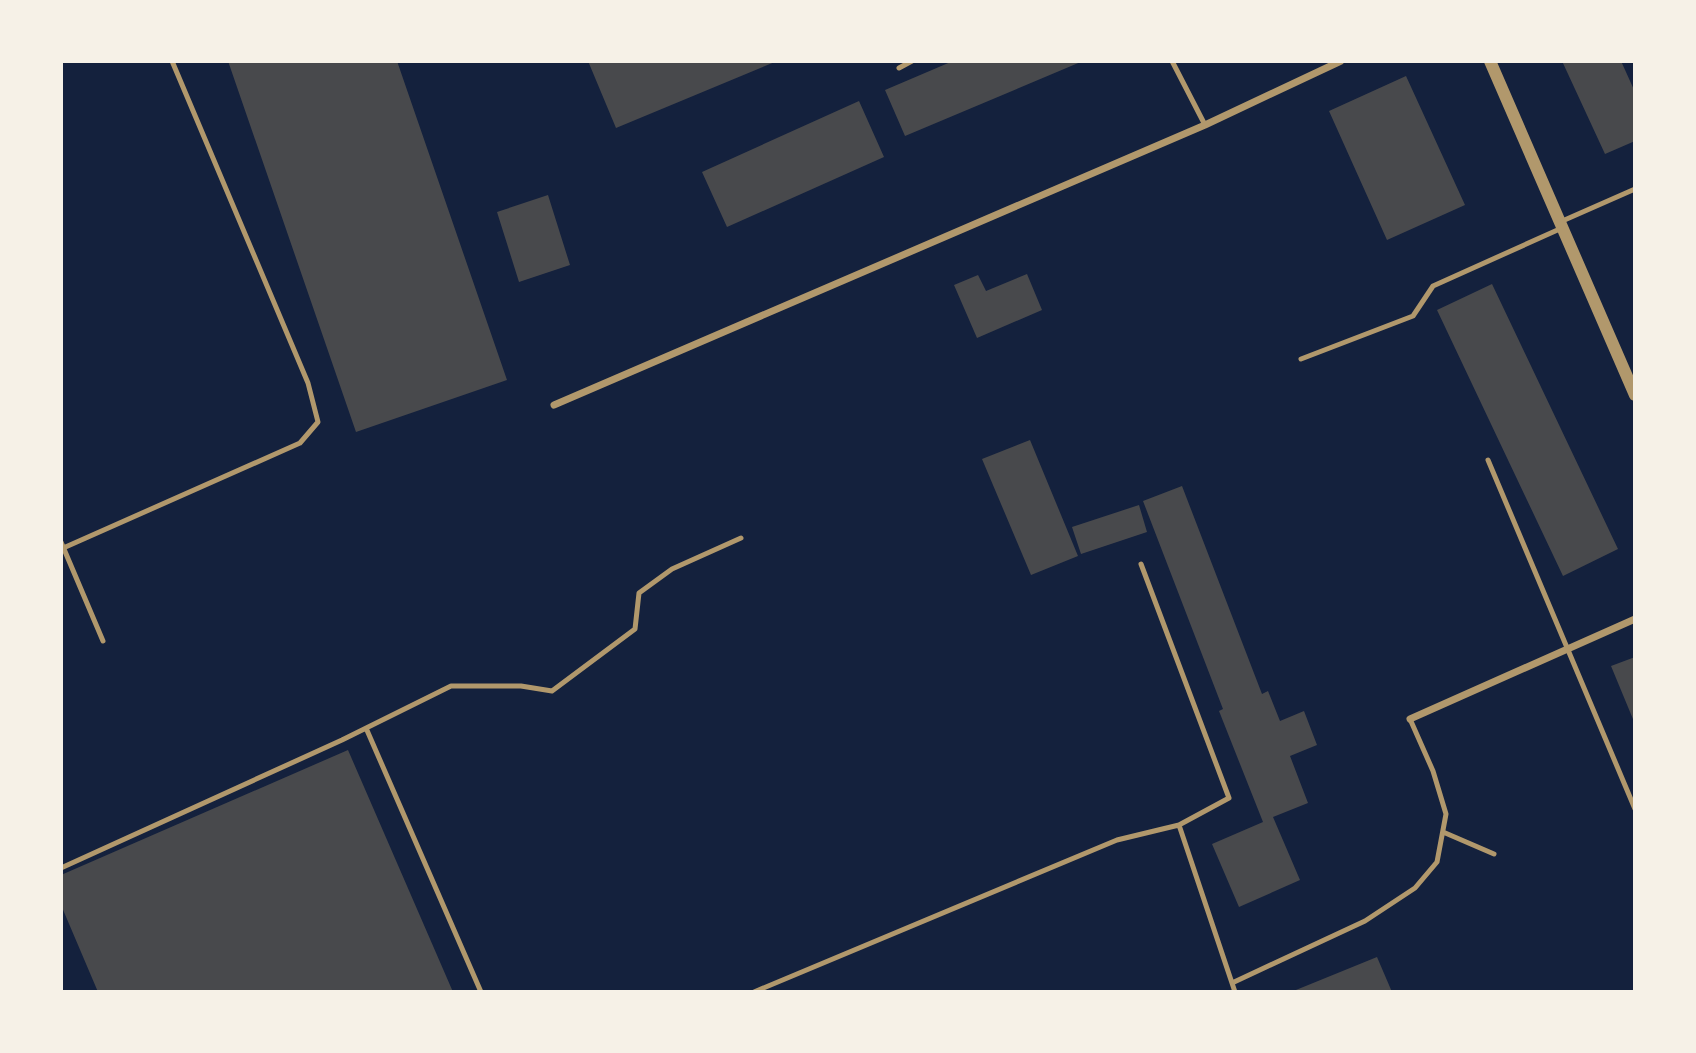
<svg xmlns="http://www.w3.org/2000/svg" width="1696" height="1053" font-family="Lora,serif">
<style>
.building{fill:#48494c}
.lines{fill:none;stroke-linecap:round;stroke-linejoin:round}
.service{stroke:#b1986c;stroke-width:5}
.minor{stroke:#b1986c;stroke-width:7}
.tertiary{stroke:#b1986c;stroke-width:12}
</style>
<rect width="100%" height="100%" fill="#14213d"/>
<path class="building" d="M 228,61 L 397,61 L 507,380 L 356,432 Z
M 588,61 L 777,61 L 616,128 Z
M 953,61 L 1083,61 L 905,136 L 885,90 Z
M 1562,61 L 1621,61 L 1635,92 L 1635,141 L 1605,154 Z
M 1406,76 L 1465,205 L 1387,240 L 1329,111 Z
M 859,101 L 884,157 L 727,227 L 702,172 Z
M 548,195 L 570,265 L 519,282 L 497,212 Z
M 1027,274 L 1042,310 L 977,338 L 954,285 L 978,275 L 986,291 Z
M 1492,284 L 1618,549 L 1563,576 L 1437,310 Z
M 1030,440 L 1078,556 L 1031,575 L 982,459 Z
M 1182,486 L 1262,694 L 1268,691 L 1280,721 L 1304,711 L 1317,745 L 1290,756 L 1308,803 L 1273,817 L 1300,880 L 1239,907 L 1212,844 L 1263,822 L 1219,711 L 1223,709 L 1143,501 Z
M 1139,505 L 1147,532 L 1081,554 L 1072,527 Z
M 1635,657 L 1635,724 L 1611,666 Z
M 348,750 L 453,992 L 98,992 L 61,905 L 61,875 Z
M 1377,957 L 1392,992 L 1291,992 Z"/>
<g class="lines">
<path class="service" d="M 1172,61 L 1205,125
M 899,68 L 912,61
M 1560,222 L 1635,189
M 1301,359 L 1413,316 L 1433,286 L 1562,228
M 1488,460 L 1635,809
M 61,542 L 103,641
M 61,549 L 300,443 L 318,422 L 308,383 L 172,61
M 1141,564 L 1229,798 L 1179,825 L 1235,992
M 366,728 L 481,992
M 1443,832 L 1494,854
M 61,868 L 342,740 L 451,686 L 521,686 L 552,691 L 635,629 L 639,593 L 672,569 L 741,538
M 1232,983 L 1365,921 L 1415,888 L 1437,862 L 1446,814 L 1433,771 L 1410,719
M 754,992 L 1117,840 L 1179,825"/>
<path class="minor" d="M 554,405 L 1205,125 L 1341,61
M 1410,719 L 1635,619"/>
<path class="tertiary" d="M 1490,61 L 1635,395"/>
</g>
<rect width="1696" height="1053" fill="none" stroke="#f6f1e7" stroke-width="126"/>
</svg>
